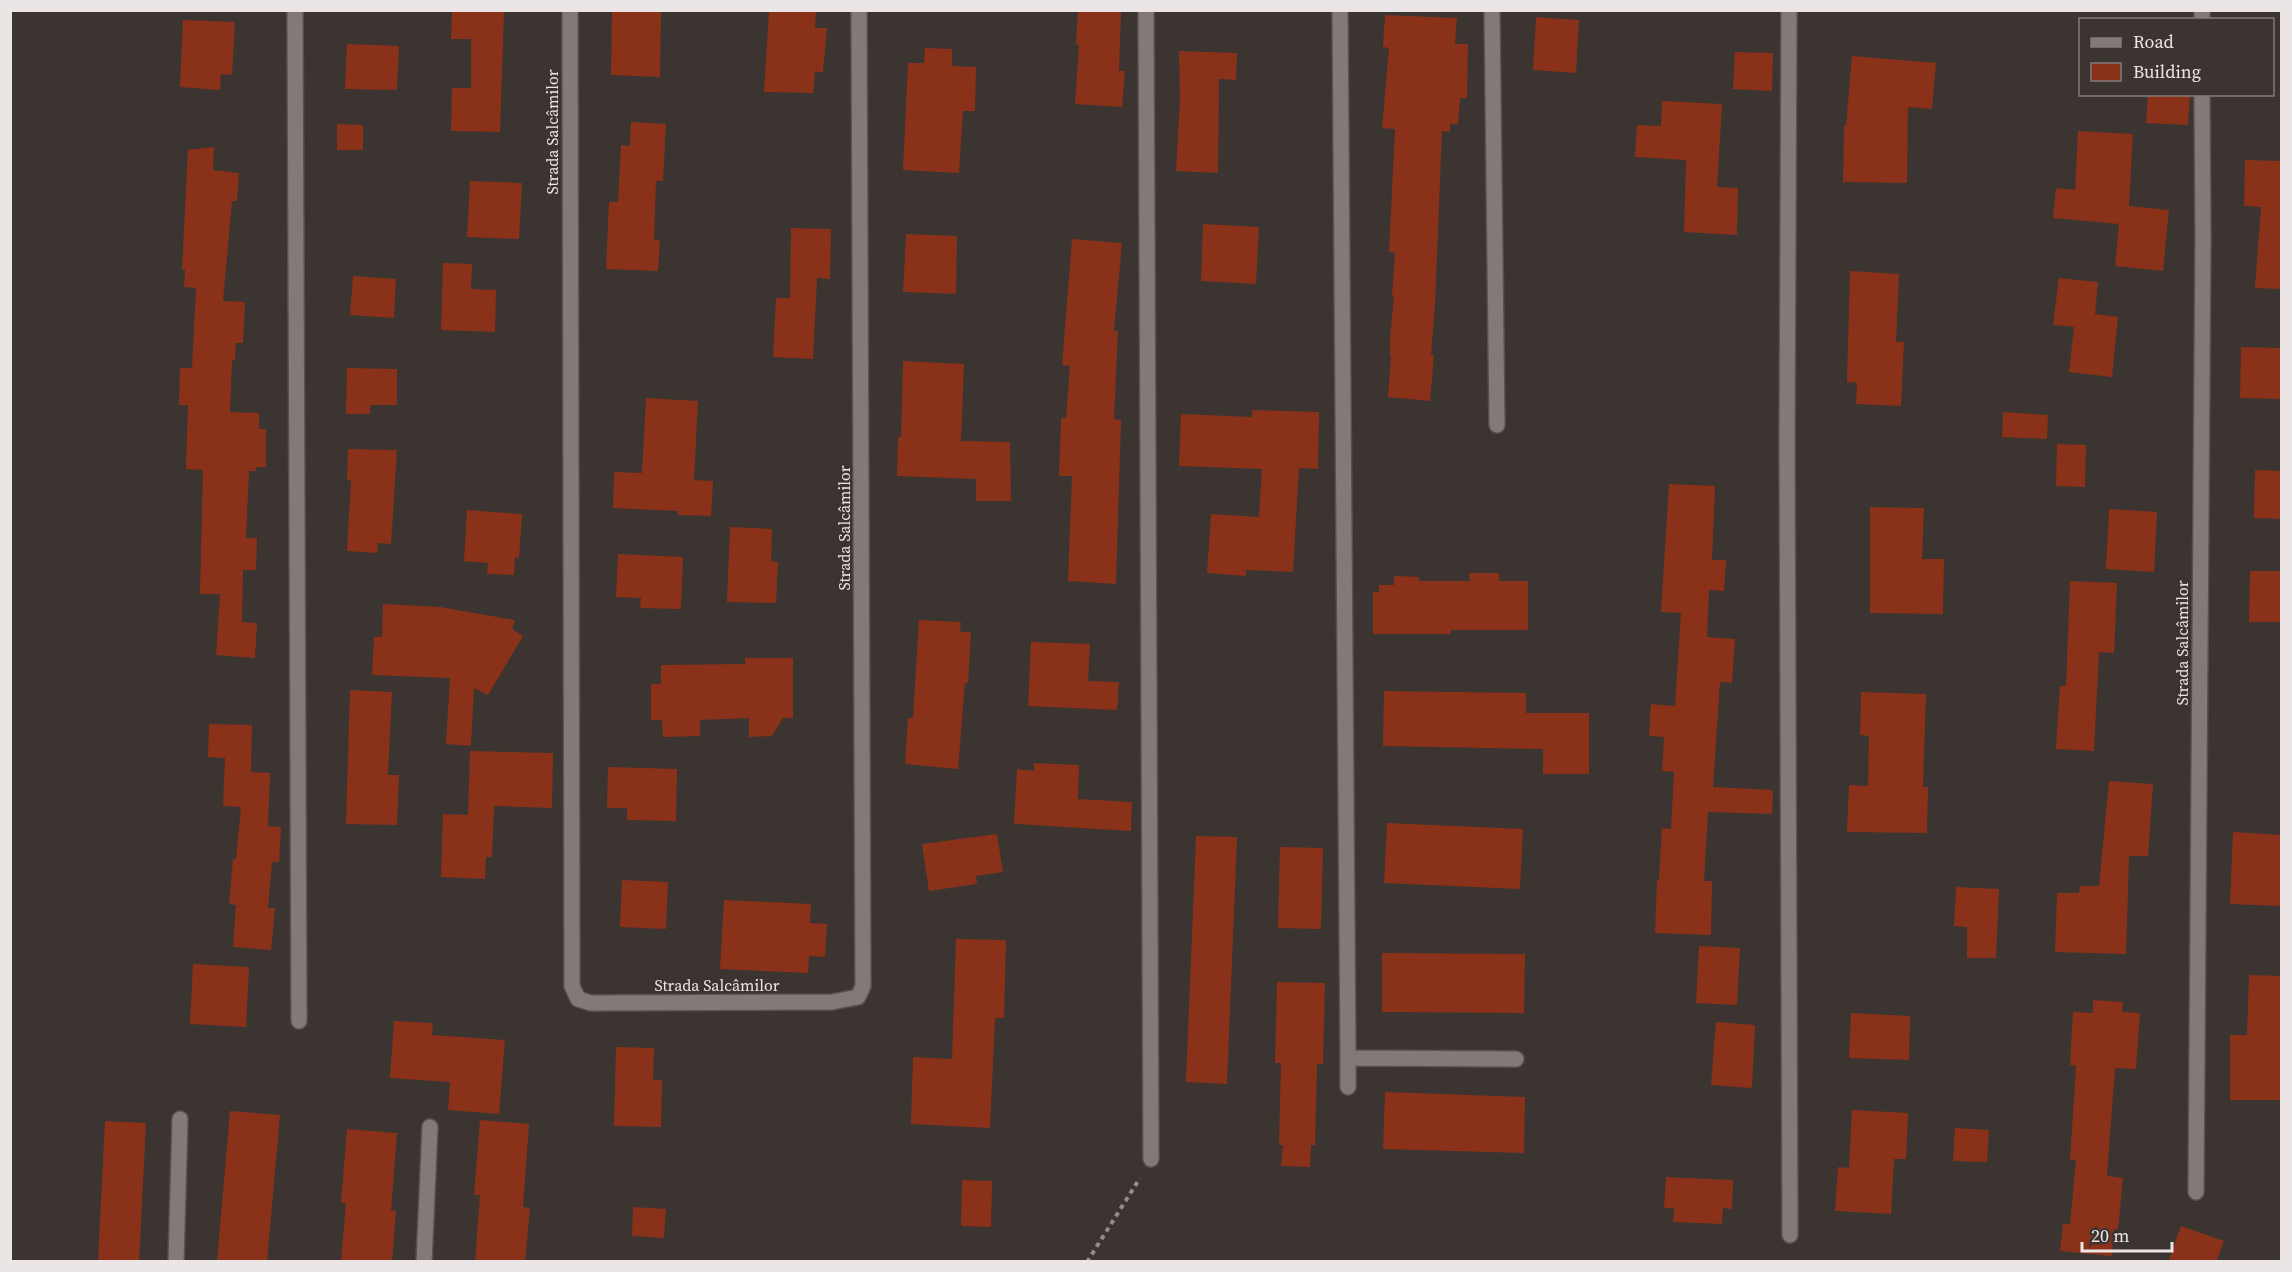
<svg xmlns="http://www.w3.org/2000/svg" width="2292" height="1272" font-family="'Source Serif 4',serif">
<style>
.building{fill:#8a3219}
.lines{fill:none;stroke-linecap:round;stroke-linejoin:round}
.minor-casing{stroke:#56504e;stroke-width:18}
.path{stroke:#928c8a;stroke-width:4;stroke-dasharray:4.5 4.5;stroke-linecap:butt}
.minor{stroke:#827a77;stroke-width:15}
.labels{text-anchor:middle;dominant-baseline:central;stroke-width:4.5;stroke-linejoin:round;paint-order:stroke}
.street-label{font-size:16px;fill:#ebe6e5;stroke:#3b3431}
</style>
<rect width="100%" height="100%" fill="#3b3431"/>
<path class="building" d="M 452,10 L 504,10 L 500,132 L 451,131 L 452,88 L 471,88 L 471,39 L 451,39 Z
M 612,10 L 661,10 L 660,77 L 611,75 Z
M 769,10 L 816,10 L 815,28 L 827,28 L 823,72 L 815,72 L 813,93 L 764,92 Z
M 1078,10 L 1121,11 L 1119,71 L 1125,71 L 1122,107 L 1075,104 L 1079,45 L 1076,45 Z
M 1385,15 L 1457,18 L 1455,44 L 1468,44 L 1467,98 L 1460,98 L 1458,124 L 1450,124 L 1450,132 L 1442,131 L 1435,304 L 1431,355 L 1434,355 L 1430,401 L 1388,397 L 1391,356 L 1390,356 L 1390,338 L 1394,296 L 1392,296 L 1395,253 L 1389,252 L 1395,129 L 1382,128 L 1389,48 L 1383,47 Z
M 1536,17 L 1579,20 L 1576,73 L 1533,70 Z
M 183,20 L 235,22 L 232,75 L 221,74 L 220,90 L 180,87 Z
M 347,44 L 399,46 L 397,90 L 345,89 Z
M 925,48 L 952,49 L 952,66 L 976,67 L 975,111 L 963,111 L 959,173 L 903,170 L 908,63 L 924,63 Z
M 1179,51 L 1237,53 L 1236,80 L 1219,79 L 1218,173 L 1176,171 L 1180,100 Z
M 1735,52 L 1773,53 L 1772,91 L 1733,89 Z
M 1852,56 L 1936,63 L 1932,109 L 1908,107 L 1907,183 L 1843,182 L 1844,126 L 1846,126 Z
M 2148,94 L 2190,94 L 2188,125 L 2146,123 Z
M 1662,101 L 1722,104 L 1717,187 L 1738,188 L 1737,235 L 1684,232 L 1686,160 L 1635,157 L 1637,125 L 1661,126 Z
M 631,122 L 666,124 L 663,181 L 656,181 L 654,239 L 660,240 L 658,271 L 606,269 L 609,202 L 618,202 L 621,145 L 630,146 Z
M 337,124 L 363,125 L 363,150 L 337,150 Z
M 2078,131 L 2133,134 L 2129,206 L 2169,210 L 2163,271 L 2115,266 L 2119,224 L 2053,218 L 2056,188 L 2075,190 Z
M 214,147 L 213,170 L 239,173 L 237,201 L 232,201 L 223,301 L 245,302 L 243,343 L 236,343 L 235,361 L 232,360 L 230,412 L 259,413 L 259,429 L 266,429 L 266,467 L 256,467 L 256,471 L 249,471 L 246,538 L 257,538 L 256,570 L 243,570 L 242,622 L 257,623 L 255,658 L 216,655 L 220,594 L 200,594 L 203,470 L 186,469 L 188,405 L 179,405 L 180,368 L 192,368 L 196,288 L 184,287 L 185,270 L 182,270 L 188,150 Z
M 2245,160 L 2282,161 L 2282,289 L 2255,288 L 2261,207 L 2244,206 Z
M 470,181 L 522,183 L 519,239 L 467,237 Z
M 1203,224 L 1259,227 L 1256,284 L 1201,281 Z
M 791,228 L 831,229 L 830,279 L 817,278 L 813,359 L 773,357 L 776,298 L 790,298 Z
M 906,234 L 957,236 L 956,294 L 903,292 Z
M 1072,239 L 1122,243 L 1114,331 L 1118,331 L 1114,419 L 1121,420 L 1116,584 L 1068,581 L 1072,476 L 1059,476 L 1061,418 L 1066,418 L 1070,366 L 1062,365 Z
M 443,263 L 472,264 L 471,289 L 496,290 L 495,332 L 441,330 Z
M 1850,271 L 1899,274 L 1896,342 L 1904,342 L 1901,406 L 1856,404 L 1857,383 L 1847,382 Z
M 353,276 L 396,279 L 394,318 L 350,315 Z
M 2059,278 L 2098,282 L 2095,314 L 2118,317 L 2112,377 L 2069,372 L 2074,327 L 2053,325 Z
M 2241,347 L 2281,348 L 2280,399 L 2240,398 Z
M 903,361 L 964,364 L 961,441 L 1010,442 L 1011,501 L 976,501 L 976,479 L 897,476 L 898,437 L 901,437 Z
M 347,368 L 397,369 L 397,405 L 370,405 L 370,414 L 346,414 Z
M 646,398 L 698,401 L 694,480 L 713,481 L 711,516 L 678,515 L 678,511 L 613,508 L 614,472 L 642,473 Z
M 1252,410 L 1319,412 L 1318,469 L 1299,468 L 1293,572 L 1246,570 L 1246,576 L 1207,573 L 1211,514 L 1259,517 L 1262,469 L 1179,466 L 1181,414 L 1252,417 Z
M 2003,412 L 2048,415 L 2047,439 L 2002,437 Z
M 2057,444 L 2086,445 L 2085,487 L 2056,486 Z
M 348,449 L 397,450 L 391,544 L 378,543 L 377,553 L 347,551 L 351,480 L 347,480 Z
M 2255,470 L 2282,471 L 2282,519 L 2254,518 Z
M 1669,484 L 1715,486 L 1712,560 L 1726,560 L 1724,591 L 1709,590 L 1707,637 L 1735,639 L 1732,683 L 1720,682 L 1713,787 L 1773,790 L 1772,814 L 1708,812 L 1704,881 L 1712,881 L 1711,935 L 1655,933 L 1657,880 L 1659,880 L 1662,828 L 1671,829 L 1674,772 L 1662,771 L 1664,737 L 1649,736 L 1651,704 L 1675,706 L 1681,613 L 1661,612 Z
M 1870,507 L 1924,508 L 1922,559 L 1944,559 L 1943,614 L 1870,613 Z
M 2109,509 L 2157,512 L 2154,572 L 2106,569 Z
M 467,510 L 522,514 L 519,558 L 515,557 L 514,575 L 487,574 L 488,563 L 464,561 Z
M 730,527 L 772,529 L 771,561 L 778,562 L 776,603 L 727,602 Z
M 618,554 L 683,557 L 681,609 L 640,608 L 641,598 L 616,597 Z
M 2250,571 L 2282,571 L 2282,622 L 2249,622 Z
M 1469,573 L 1499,573 L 1499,581 L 1528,581 L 1528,630 L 1451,630 L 1451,634 L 1373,634 L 1373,592 L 1379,592 L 1379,585 L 1394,585 L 1394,576 L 1419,577 L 1419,581 L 1470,581 Z
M 2070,581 L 2117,583 L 2114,653 L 2099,652 L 2094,751 L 2056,749 L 2060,686 L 2066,686 Z
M 383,604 L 440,607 L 515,620 L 512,629 L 523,636 L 488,695 L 474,688 L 471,746 L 446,744 L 450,678 L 372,675 L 374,637 L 382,637 Z
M 919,620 L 961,622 L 960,632 L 971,632 L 968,683 L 965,683 L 958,769 L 905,764 L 908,718 L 913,718 Z
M 1031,642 L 1090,644 L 1088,681 L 1119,682 L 1117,710 L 1028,706 Z
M 745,658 L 793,658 L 793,718 L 783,718 L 772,736 L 749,737 L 749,718 L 700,720 L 700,736 L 663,737 L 662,720 L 651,720 L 651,684 L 661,684 L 661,665 L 745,664 Z
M 350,690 L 392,692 L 388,775 L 399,775 L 397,825 L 346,824 Z
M 1384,691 L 1526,693 L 1526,713 L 1589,713 L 1589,774 L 1543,774 L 1543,749 L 1383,746 Z
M 1861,692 L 1926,694 L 1923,787 L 1928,787 L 1927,833 L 1847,832 L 1849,785 L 1868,786 L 1869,736 L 1860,735 Z
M 209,724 L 252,725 L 251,772 L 270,773 L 268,826 L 281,827 L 279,862 L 272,862 L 268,908 L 275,908 L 271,950 L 233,947 L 236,905 L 229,904 L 233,859 L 236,859 L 241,807 L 223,806 L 225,758 L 208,757 Z
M 470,751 L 553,753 L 552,808 L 494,806 L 492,857 L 486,857 L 485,879 L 441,877 L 443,814 L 468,815 Z
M 1034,763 L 1079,765 L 1078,799 L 1132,802 L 1131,831 L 1014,824 L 1017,769 L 1034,771 Z
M 608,767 L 677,769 L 676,821 L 627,820 L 627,808 L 607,808 Z
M 2109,781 L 2153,784 L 2148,856 L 2129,856 L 2126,954 L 2055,952 L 2057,893 L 2079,893 L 2080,886 L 2099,886 Z
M 1387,823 L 1523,829 L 1520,889 L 1384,883 Z
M 2233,832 L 2282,835 L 2280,906 L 2230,904 Z
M 997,834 L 1003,872 L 976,876 L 977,884 L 929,891 L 922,844 Z
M 1196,836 L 1237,837 L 1227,1084 L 1186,1082 Z
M 1280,847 L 1323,848 L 1321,929 L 1278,928 Z
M 622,880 L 668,882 L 666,929 L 620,927 Z
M 1956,887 L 1999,889 L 1996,958 L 1967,958 L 1967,927 L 1954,926 Z
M 724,900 L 811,904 L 810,923 L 827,924 L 825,957 L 809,956 L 808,973 L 720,969 Z
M 956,939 L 1006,940 L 1004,1018 L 995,1018 L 990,1128 L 911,1124 L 913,1057 L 952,1059 Z
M 1699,946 L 1740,948 L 1737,1005 L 1696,1003 Z
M 1382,953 L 1525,954 L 1524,1013 L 1382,1012 Z
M 193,964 L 249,967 L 246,1027 L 190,1024 Z
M 2249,975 L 2282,976 L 2282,1100 L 2230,1100 L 2230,1035 L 2247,1035 Z
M 1277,982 L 1325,983 L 1323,1064 L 1317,1064 L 1315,1145 L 1311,1145 L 1310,1167 L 1281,1166 L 1283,1145 L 1279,1145 L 1281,1063 L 1275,1063 Z
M 2093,1000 L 2123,1002 L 2122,1012 L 2140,1013 L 2136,1069 L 2115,1068 L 2107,1176 L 2123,1178 L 2118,1229 L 2114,1229 L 2112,1256 L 2060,1251 L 2063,1224 L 2070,1224 L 2076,1160 L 2070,1160 L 2076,1066 L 2070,1065 L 2073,1012 L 2093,1013 Z
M 1851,1013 L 1910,1016 L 1909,1060 L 1849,1058 Z
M 394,1021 L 433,1023 L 432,1035 L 505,1040 L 499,1114 L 448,1110 L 450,1082 L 390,1078 Z
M 1716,1022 L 1755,1025 L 1752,1088 L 1711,1085 Z
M 616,1047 L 654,1048 L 653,1080 L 662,1080 L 661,1127 L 614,1126 Z
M 1385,1092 L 1525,1097 L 1524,1153 L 1383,1149 Z
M 1852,1110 L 1908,1113 L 1906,1159 L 1894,1159 L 1891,1214 L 1835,1211 L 1838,1167 L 1849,1168 Z
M 230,1111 L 280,1115 L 267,1262 L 217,1262 Z
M 480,1120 L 529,1124 L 523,1207 L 530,1208 L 525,1262 L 475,1262 L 480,1195 L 474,1195 Z
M 105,1121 L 146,1123 L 139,1262 L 98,1262 Z
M 1955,1128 L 1989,1130 L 1987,1162 L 1953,1161 Z
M 347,1129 L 397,1133 L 391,1211 L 396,1211 L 392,1262 L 341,1262 L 346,1203 L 341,1203 Z
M 1666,1177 L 1733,1180 L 1732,1209 L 1723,1208 L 1722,1224 L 1673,1222 L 1674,1208 L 1664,1208 Z
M 962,1180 L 992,1181 L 991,1227 L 961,1226 Z
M 633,1207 L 666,1209 L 664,1238 L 632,1236 Z
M 2181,1226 L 2224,1241 L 2216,1262 L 2168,1262 Z"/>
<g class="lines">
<defs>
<path id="minor" d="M 295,10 L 299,1021
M 570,10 L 572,986 L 578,999 L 591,1003 L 832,1002 L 858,997 L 863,986 L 859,10
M 1146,10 L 1151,1159
M 1340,10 L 1348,1058 L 1516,1059
M 1492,10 L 1497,425
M 1789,10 L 1787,442 L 1790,1235
M 2202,10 L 2202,20
M 1348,1087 L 1348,1058
M 2196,1192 L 2203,237 L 2202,94
M 176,1262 L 180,1119
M 424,1262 L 430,1127"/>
</defs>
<use href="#minor" class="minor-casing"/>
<path class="path" d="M 1087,1262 L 1140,1178"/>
<use href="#minor" class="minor"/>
</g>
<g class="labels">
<g class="street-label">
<text transform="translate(552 132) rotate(-90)">Strada Salcâmilor</text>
<text transform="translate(844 528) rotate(-90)">Strada Salcâmilor</text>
<text transform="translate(2182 643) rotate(-90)">Strada Salcâmilor</text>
<text x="717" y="985">Strada Salcâmilor</text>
</g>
</g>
<rect width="2292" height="1272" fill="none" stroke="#ebe6e5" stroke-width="24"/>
<rect x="2079" y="18" width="195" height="78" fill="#3b3431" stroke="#817b79" stroke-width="1.5"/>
<rect x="2091" y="38" width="30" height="9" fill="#827a77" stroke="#817b79" stroke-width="1.5"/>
<text x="2133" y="48" font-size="18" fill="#ebe6e5">Road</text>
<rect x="2091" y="63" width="30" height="18" fill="#8a3219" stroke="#817b79" stroke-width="1.5"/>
<text x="2133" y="78" font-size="18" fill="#ebe6e5">Building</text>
<path d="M2082 1242v9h90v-9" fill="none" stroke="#ebe6e5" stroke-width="3"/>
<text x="2091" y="1242" font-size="18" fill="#ebe6e5" stroke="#3b3431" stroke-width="4.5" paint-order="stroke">20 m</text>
</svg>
